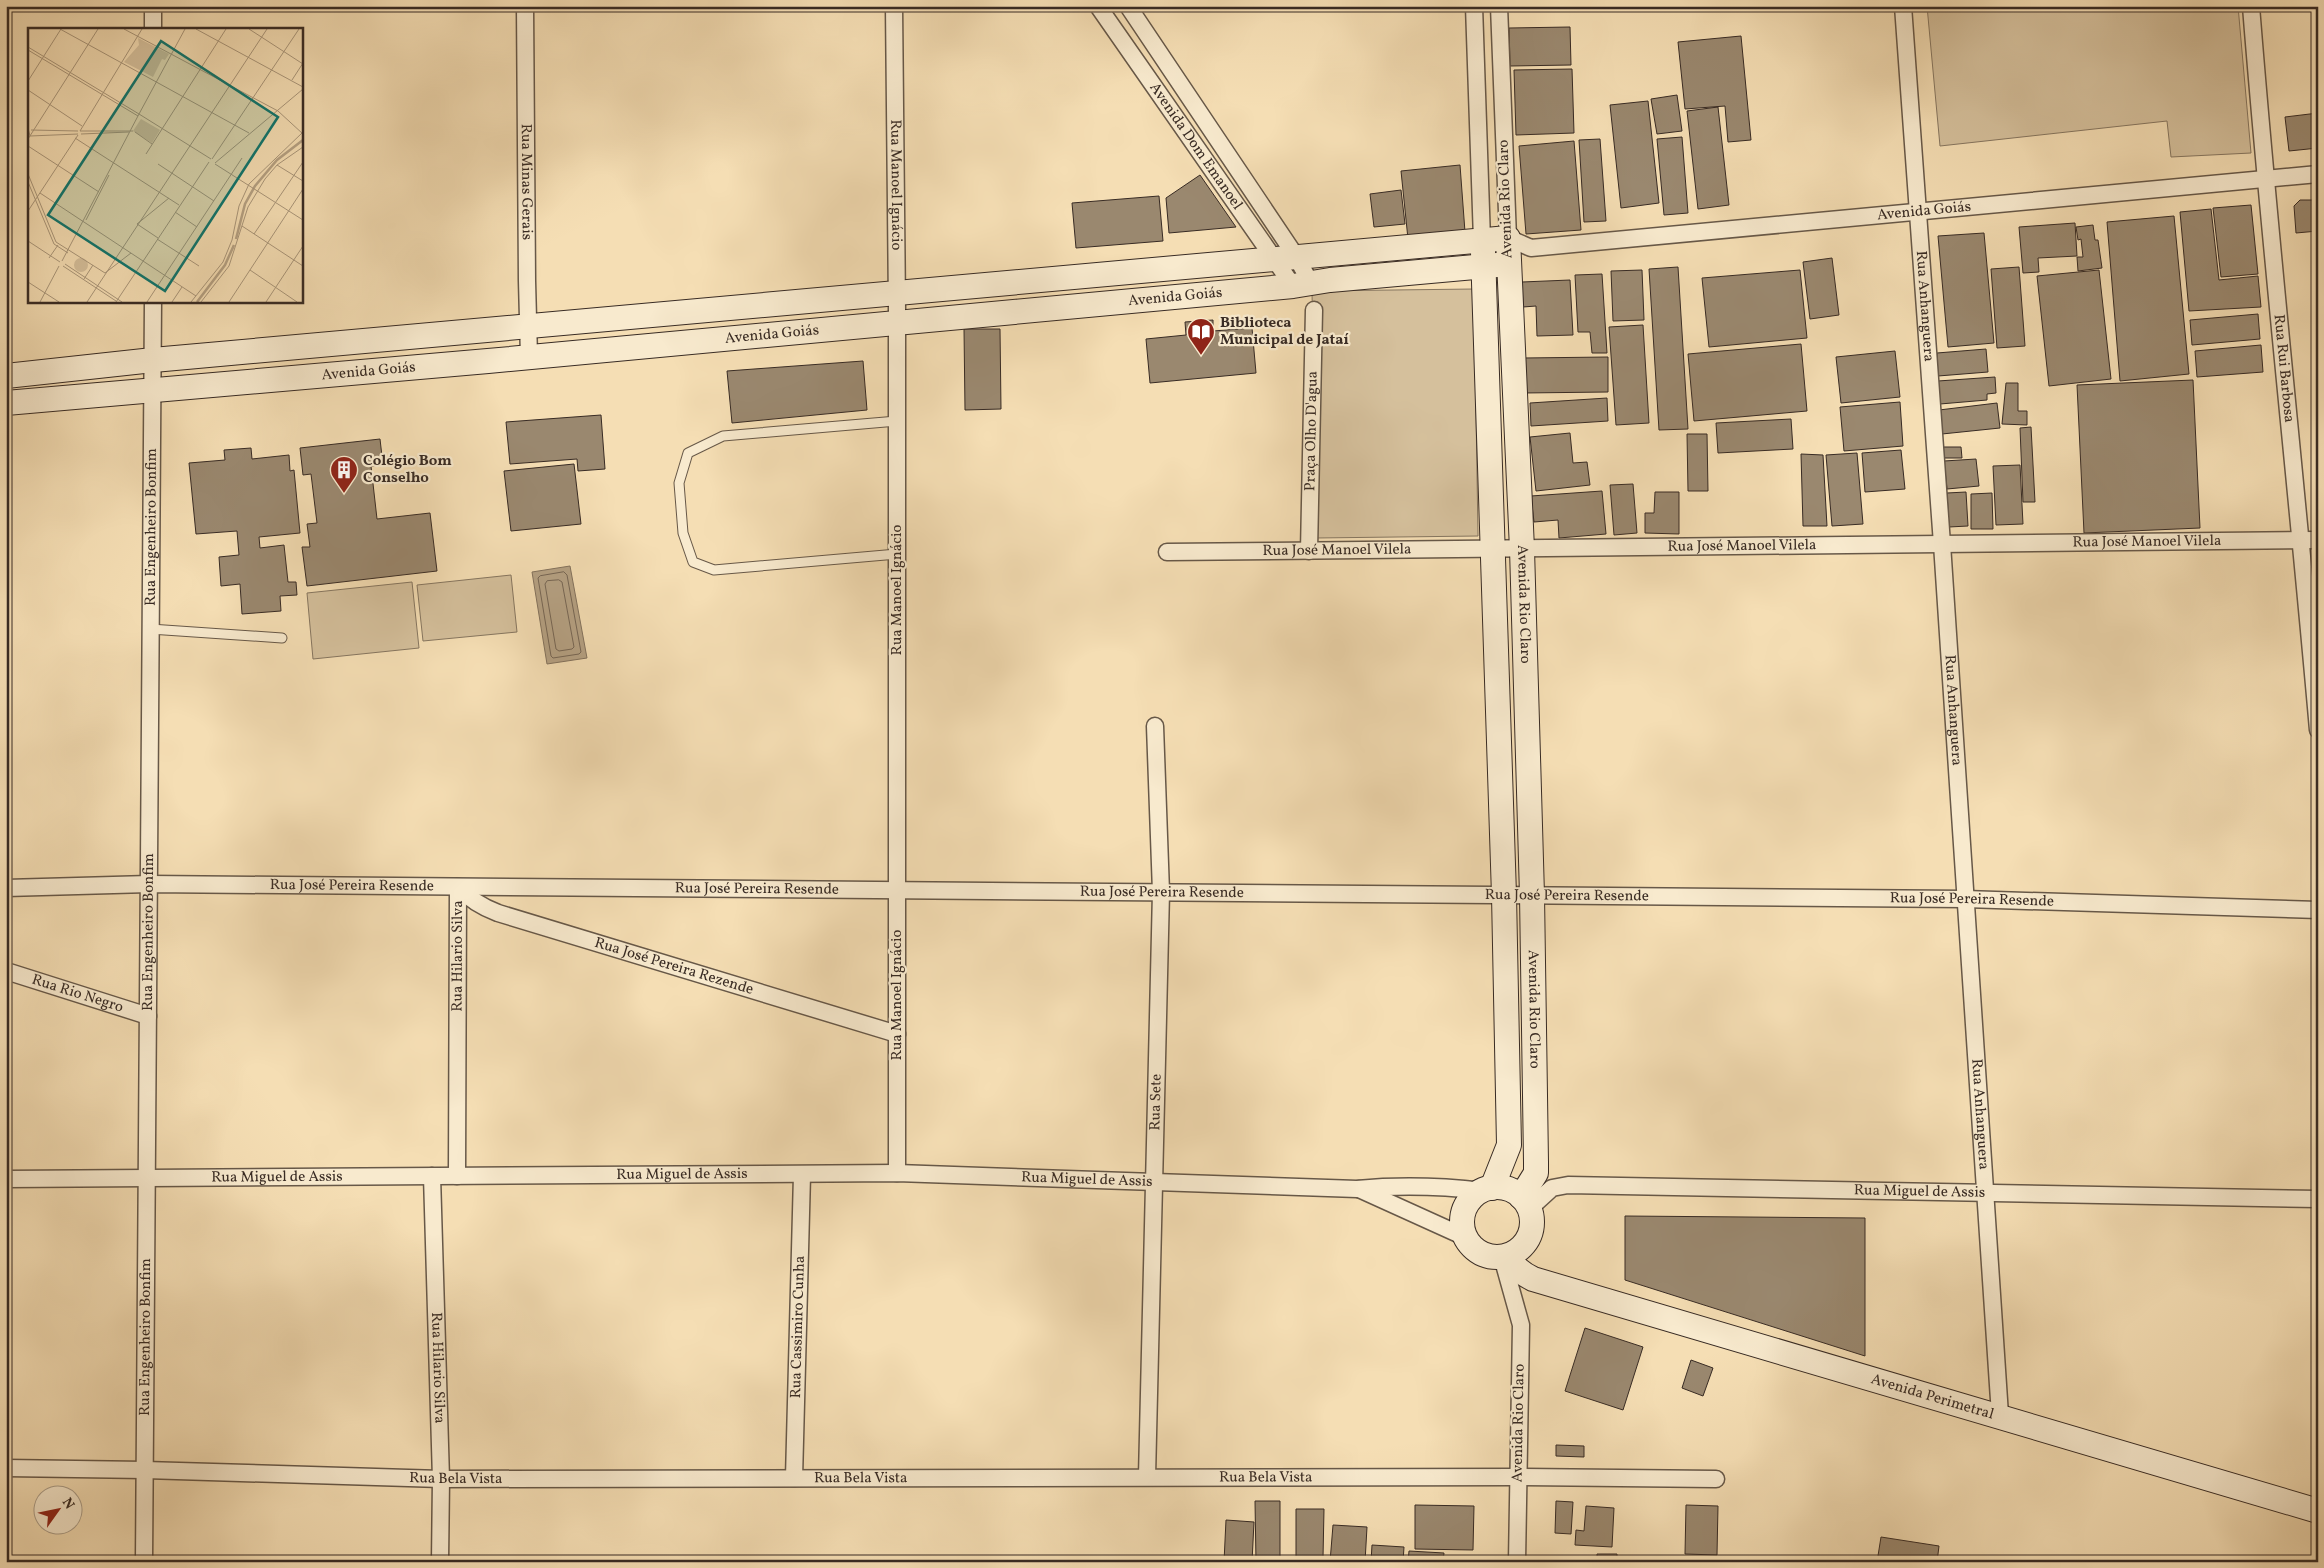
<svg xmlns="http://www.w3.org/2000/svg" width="2324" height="1568" font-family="Vollkorn,serif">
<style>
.green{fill:#d5c09c;stroke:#867660}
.water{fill:#b5a183;stroke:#83725d}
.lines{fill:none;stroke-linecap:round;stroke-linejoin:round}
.shore{stroke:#766654;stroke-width:1}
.building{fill:#9a886f;stroke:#382b24}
.lane-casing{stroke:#675848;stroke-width:11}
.street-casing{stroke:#675848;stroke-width:19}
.secondary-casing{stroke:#382b24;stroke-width:26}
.lane{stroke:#f8eace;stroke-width:9}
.street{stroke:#f8eace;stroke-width:16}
.secondary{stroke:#f8eace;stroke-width:24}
.labels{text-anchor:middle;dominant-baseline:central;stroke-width:4.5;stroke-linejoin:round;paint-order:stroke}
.street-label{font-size:15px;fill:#382b24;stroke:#f8eace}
.poi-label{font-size:15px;font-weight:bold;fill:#382b24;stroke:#f8eace;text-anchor:start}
.inset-river{fill:none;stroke:#b5a183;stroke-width:2.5}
.inset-road{fill:none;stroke:#a9967a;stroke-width:1}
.view{fill:#0f766e;fill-opacity:0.15;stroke:#0f766e;stroke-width:2.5}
.inset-edge{fill:none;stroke:#382b24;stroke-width:2.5}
</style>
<rect width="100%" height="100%" fill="#f5deb4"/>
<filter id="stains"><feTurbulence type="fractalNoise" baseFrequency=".004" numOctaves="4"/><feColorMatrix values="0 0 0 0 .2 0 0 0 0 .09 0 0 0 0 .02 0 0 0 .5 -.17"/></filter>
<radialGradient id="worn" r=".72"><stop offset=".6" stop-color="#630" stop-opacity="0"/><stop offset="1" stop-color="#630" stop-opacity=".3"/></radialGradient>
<path class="green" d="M 1927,6 L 2238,6 L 2251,153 L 2171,157 L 2167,121 L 1940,146 Z
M 1474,289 L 1478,536 L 1316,538 L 1312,291 Z
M 511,575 L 517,632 L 423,641 L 417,585 Z
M 412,582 L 419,648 L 313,659 L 307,593 Z"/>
<path class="water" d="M 570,566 L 587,658 L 547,664 L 532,572 Z"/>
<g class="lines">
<path class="shore" d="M 564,572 L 567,575 L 581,652 L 579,654 L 553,658 L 551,656 L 538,578 L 540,576 Z
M 559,580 L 562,582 L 574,647 L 572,649 L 559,651 L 556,649 L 545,584 L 547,581 Z"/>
</g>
<path class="building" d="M 1570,27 L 1571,65 L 1510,66 L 1509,28 Z
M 1741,36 L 1751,140 L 1728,142 L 1725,106 L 1685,109 L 1678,42 Z
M 1572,69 L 1574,133 L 1516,135 L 1514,70 Z
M 1677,95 L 1682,131 L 1657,134 L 1651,99 Z
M 1648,101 L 1659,203 L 1621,208 L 1610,105 Z
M 1718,107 L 1729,205 L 1698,209 L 1687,111 Z
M 2318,113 L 2318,148 L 2289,151 L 2285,117 Z
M 1682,137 L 1688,213 L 1664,215 L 1657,139 Z
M 1600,139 L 1606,221 L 1584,222 L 1579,140 Z
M 1574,141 L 1581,230 L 1526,234 L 1519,146 Z
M 1460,165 L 1465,232 L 1408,239 L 1401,171 Z
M 1200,175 L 1236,227 L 1169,233 L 1166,198 Z
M 1401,190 L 1405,224 L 1374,227 L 1370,194 Z
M 1159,196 L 1163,241 L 1076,248 L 1072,203 Z
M 2300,200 L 2318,200 L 2318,231 L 2296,233 L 2294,206 Z
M 2251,205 L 2258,274 L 2221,277 L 2213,208 Z
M 2211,209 L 2219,280 L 2258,276 L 2261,307 L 2189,311 L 2180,212 Z
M 2174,216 L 2189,374 L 2120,381 L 2107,222 Z
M 2075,223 L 2077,256 L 2038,258 L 2039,272 L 2023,273 L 2019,227 Z
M 2093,225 L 2095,240 L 2098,240 L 2102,268 L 2078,271 L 2077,257 L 2083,257 L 2081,239 L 2078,240 L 2076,227 Z
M 1984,233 L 1994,343 L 1948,347 L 1938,236 Z
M 1832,258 L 1839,315 L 1810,319 L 1803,262 Z
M 1678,267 L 1688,429 L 1659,430 L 1649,269 Z
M 2019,267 L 2025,346 L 1997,348 L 1991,269 Z
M 1642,270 L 1644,320 L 1613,321 L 1611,271 Z
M 1800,270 L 1807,338 L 1709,347 L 1702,278 Z
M 2099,270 L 2111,379 L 2049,386 L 2037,276 Z
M 1602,274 L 1607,353 L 1592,353 L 1590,332 L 1578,332 L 1575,275 Z
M 1570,280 L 1573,335 L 1537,336 L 1536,306 L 1523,307 L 1522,282 Z
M 2258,314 L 2260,339 L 2192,345 L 2190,320 Z
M 1213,320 L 1213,331 L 1252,328 L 1256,373 L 1150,383 L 1146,339 L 1186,335 L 1185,322 Z
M 1643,325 L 1649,423 L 1616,425 L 1609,327 Z
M 964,329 L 1000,329 L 1001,409 L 965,410 Z
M 1801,344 L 1807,411 L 1694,421 L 1688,354 Z
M 2261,345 L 2263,372 L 2197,377 L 2195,351 Z
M 1986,349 L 1988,372 L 1938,376 L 1937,353 Z
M 1895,351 L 1900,397 L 1841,403 L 1836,357 Z
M 1608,357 L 1608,392 L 1523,393 L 1523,358 Z
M 863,361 L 867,410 L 732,423 L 727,371 Z
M 1995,377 L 1996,393 L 1987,394 L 1987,400 L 1940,404 L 1938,381 Z
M 2193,380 L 2200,528 L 2084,533 L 2077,385 Z
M 2006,383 L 2018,383 L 2018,411 L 2027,411 L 2027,425 L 2002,424 Z
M 1607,398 L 1608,421 L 1531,426 L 1530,403 Z
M 1900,402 L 1903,446 L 1844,451 L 1840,407 Z
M 1997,403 L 2000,428 L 1942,434 L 1939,410 Z
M 601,415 L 605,469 L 578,471 L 577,459 L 510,464 L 506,422 Z
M 1791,419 L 1793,449 L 1718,453 L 1716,423 Z
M 2031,427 L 2035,502 L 2023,502 L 2020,428 Z
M 1570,433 L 1573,463 L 1587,462 L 1590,485 L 1536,491 L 1530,437 Z
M 1687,434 L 1707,434 L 1708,491 L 1688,491 Z
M 380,439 L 383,465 L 371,466 L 377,519 L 430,513 L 437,571 L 307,586 L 302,547 L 310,547 L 307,524 L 317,523 L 311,474 L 303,475 L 300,448 Z
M 1943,447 L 1961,447 L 1962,458 L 1943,458 Z
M 251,448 L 252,459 L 289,455 L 290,471 L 294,470 L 300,533 L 259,537 L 260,548 L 284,545 L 288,582 L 296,582 L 297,595 L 280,596 L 281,611 L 242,614 L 240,584 L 221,586 L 219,557 L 239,555 L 237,531 L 196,534 L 189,463 L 225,460 L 224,450 Z
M 1901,450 L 1905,489 L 1865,492 L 1862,453 Z
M 1857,453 L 1863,524 L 1832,526 L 1826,455 Z
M 1801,454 L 1823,455 L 1827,526 L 1803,526 Z
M 1976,459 L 1979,486 L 1947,489 L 1944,461 Z
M 574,464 L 581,524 L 511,531 L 504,471 Z
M 2020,465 L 2023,524 L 1996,525 L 1993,466 Z
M 1633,484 L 1637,533 L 1614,535 L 1610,485 Z
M 1602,491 L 1606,534 L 1559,538 L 1558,520 L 1534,522 L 1531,496 Z
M 1655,492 L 1679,492 L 1679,534 L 1645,533 L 1645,513 L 1654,513 Z
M 1966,492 L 1968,526 L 1949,527 L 1947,493 Z
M 1992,493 L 1993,529 L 1971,529 L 1971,494 Z
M 1625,1216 L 1865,1218 L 1865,1356 L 1625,1280 Z
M 1585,1328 L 1643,1347 L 1623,1410 L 1565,1391 Z
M 1691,1360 L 1713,1368 L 1703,1396 L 1682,1388 Z
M 1556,1445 L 1584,1446 L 1584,1457 L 1556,1456 Z
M 1255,1501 L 1280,1501 L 1280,1562 L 1256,1562 Z
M 1556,1501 L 1573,1502 L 1571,1534 L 1555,1533 Z
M 1415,1505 L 1474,1506 L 1473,1550 L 1415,1549 Z
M 1686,1505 L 1718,1506 L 1717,1555 L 1685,1554 Z
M 1586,1506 L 1614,1508 L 1612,1547 L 1575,1545 L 1576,1530 L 1584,1531 Z
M 1296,1509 L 1324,1509 L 1323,1558 L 1296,1558 Z
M 1226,1520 L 1254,1522 L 1252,1562 L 1224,1562 Z
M 1333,1525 L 1367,1527 L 1365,1562 L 1330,1562 Z
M 1881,1537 L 1939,1546 L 1937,1562 L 1877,1562 Z
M 1372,1545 L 1404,1547 L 1403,1562 L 1371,1562 Z
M 1409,1551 L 1444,1553 L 1443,1562 L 1408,1562 Z
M 1597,1554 L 1617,1554 L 1617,1562 L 1597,1562 Z"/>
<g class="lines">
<defs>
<path id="lane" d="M 897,421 L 723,436 L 688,453 L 679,483 L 683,533 L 693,562 L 714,570 L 897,554
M 150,629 L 282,638"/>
<g id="street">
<path id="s1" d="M 525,6 L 527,281 L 529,357"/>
<path id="s2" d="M 894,6 L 897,309 L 897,1173"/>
<path id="s3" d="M 1098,6 L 1293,286"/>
<path d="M 1128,6 L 1297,258 L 1311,284"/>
<path d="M 1474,6 L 1482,240"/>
<path id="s4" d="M 1499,6 L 1508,238 L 1531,248 L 2318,174"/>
<path id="s5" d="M 1903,6 L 1942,544 L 2000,1415"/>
<path id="s6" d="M 2251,6 C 2270,248 2297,488 2318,730"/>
<path d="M 153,29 L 153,6"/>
<path id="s7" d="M 1309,551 L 1314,310"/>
<path id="s8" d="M 1167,552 L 2318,540"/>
<path id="s9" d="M 458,887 C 470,900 482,907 498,913 L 897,1034"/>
<path id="s10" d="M 6,888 L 149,884 L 1965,899 L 2318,910"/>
<path id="s11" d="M 6,971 L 148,1016"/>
<path id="s12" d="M 432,1176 L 441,1479 L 440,1562"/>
<path id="s13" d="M 457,1176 L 458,887"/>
<path id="s14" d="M 6,1179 L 897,1173 L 1357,1189 C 1400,1185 1440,1186 1483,1191"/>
<path d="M 1359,1189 L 1465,1237"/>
<path id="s15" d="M 1529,1209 L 1552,1188 L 1568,1185 L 2318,1199"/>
<path d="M 1502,1257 L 1521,1325 L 1517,1562"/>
<path id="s16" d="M 6,1468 L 145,1470 L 441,1479 L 1518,1477 L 1716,1479"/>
<path id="s17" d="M 1147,1477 L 1161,892 L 1155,726"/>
<path id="s18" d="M 794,1478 L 802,1175"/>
<path id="s19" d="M 144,1562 L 153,301"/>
</g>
<g id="secondary">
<path d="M 1483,252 L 1504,895 L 1509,1145 L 1492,1188"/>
<path id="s20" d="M 6,376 L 153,360 L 1508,238 L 1522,549 L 1532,895 L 1536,1162 L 1536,1173 L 1521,1197"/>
<path id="s21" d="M 6,403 L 488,361 L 1293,286 L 1330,280 L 1508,264"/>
<circle cx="1497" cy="1222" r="35"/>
<path id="s22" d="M 1508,1256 C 1514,1267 1521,1273 1533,1279 L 2318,1511"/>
</g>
</defs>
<use href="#lane" class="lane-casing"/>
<use href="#street" class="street-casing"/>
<use href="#secondary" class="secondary-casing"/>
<use href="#lane" class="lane"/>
<use href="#street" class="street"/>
<use href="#secondary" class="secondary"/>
</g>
<defs>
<symbol id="library-pin" viewBox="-11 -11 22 30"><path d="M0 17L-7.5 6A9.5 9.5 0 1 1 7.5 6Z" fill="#8f2418" stroke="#f8eace"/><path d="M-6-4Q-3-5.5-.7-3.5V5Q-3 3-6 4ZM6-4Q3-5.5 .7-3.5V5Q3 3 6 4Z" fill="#fff"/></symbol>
<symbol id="building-pin" viewBox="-11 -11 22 30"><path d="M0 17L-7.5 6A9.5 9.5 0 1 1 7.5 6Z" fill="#8f2418" stroke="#f8eace"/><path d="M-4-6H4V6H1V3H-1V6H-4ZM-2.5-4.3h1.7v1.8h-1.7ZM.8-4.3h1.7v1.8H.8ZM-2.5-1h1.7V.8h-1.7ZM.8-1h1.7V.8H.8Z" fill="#fff"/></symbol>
</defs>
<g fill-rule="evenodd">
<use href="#library-pin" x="1185" y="316" width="32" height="43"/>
<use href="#building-pin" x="328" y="454" width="32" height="43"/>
</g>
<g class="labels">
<g class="street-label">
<text stroke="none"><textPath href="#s3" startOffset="171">Avenida Dom Emanoel</textPath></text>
<text stroke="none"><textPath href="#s1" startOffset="176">Rua Minas Gerais</textPath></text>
<text stroke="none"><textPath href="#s2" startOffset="179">Rua Manoel Ignácio</textPath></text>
<text transform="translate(1506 199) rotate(-92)">Avenida Rio Claro</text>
<text stroke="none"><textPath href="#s4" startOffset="652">Avenida Goiás</textPath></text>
<text stroke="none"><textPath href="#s21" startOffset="1174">Avenida Goiás</textPath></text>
<text stroke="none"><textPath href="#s5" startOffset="301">Rua Anhanguera</textPath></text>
<text stroke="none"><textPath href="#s21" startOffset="769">Avenida Goiás</textPath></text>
<text stroke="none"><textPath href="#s6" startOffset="364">Rua Rui Barbosa</textPath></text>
<text stroke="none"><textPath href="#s21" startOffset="364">Avenida Goiás</textPath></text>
<text stroke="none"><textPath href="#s7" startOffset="120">Praça Olho D'agua</textPath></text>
<text stroke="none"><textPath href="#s19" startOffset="1035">Rua Engenheiro Bonfim</textPath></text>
<text stroke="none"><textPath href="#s8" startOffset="980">Rua José Manoel Vilela</textPath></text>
<text stroke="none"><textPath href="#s8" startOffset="575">Rua José Manoel Vilela</textPath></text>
<text stroke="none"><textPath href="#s8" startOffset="170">Rua José Manoel Vilela</textPath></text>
<text transform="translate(897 590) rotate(-90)">Rua Manoel Ignácio</text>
<text stroke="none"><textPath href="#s20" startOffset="1875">Avenida Rio Claro</textPath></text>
<text stroke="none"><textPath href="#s5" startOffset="706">Rua Anhanguera</textPath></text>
<text stroke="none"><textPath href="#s10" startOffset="346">Rua José Pereira Resende</textPath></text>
<text stroke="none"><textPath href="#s10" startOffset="751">Rua José Pereira Resende</textPath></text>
<text stroke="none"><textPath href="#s10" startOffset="1156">Rua José Pereira Resende</textPath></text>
<text stroke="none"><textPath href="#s10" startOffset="1561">Rua José Pereira Resende</textPath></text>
<text stroke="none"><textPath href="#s10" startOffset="1966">Rua José Pereira Resende</textPath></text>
<text stroke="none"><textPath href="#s19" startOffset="630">Rua Engenheiro Bonfim</textPath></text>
<text stroke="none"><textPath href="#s13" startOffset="220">Rua Hilario Silva</textPath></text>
<text stroke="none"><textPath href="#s9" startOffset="232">Rua José Pereira Rezende</textPath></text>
<text stroke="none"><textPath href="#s11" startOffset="75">Rua Rio Negro</textPath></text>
<text transform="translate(897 995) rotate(-90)">Rua Manoel Ignácio</text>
<text stroke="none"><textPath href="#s20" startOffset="2280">Avenida Rio Claro</textPath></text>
<text stroke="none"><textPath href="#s17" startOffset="375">Rua Sete</textPath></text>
<text stroke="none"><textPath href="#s5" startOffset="1111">Rua Anhanguera</textPath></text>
<text stroke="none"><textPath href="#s14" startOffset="676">Rua Miguel de Assis</textPath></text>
<text stroke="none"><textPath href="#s14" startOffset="271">Rua Miguel de Assis</textPath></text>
<text stroke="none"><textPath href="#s14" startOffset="1081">Rua Miguel de Assis</textPath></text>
<text stroke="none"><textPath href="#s15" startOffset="399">Rua Miguel de Assis</textPath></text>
<text stroke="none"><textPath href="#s18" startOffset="151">Rua Cassimiro Cunha</textPath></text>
<text stroke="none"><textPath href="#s19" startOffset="225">Rua Engenheiro Bonfim</textPath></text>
<text stroke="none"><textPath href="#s12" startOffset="192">Rua Hilario Silva</textPath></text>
<text stroke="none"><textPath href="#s22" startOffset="451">Avenida Perimetral</textPath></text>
<text transform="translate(1519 1423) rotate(-89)">Avenida Rio Claro</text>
<text stroke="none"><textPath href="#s16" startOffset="1260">Rua Bela Vista</textPath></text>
<text stroke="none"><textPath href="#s16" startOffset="450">Rua Bela Vista</textPath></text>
<text stroke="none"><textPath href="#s16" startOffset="855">Rua Bela Vista</textPath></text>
</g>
<g class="poi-label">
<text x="1220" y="323">Biblioteca<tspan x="1220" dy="17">Municipal de Jataí</tspan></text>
<text x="363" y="461">Colégio Bom<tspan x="363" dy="17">Conselho</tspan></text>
</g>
</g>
<g transform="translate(28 28)">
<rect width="275" height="275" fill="#f5deb4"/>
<path d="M 110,10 L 141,26 L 137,32 L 134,31 L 125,49 L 96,34 L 111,17 ZM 113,91 L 132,102 L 124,115 L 105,103 ZM46 237a7 7 0 1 1 14 0a7 7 0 1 1-14 0Z" fill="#d5c09c"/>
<path class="inset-river" d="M 208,211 L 217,176 L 227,158 L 249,132 L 275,112M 169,274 L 197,237 L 206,217"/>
<path class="inset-road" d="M 32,1 L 221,105M 96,1 L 250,83 L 275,106M 168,1 L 275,59M 221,1 L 275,36M 0,19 L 111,86 L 157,1M 0,22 L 110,88M 264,52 L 275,35M 0,53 L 33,1M 0,62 L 54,98M 0,100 L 2,108 L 50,106M 3,102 L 50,103M 52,103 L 114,1M 52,103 L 105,103M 107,104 L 124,116M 53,106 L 101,104M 47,110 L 151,177M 0,111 L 70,1M 0,118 L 71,164M 118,126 L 198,1M 184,131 L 271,1M 187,135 L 275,61M 130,136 L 186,173M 187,136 L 275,192M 249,137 L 275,153M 0,146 L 28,214 L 77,245 L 103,225M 0,154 L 26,216 L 40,225M 12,165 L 168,268M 0,183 L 50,107M 147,184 L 169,199M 58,192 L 81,147M 214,198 L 275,238M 226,206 L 275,134M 130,210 L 109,196 L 141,170M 129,211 L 171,238M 0,213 L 32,234M 21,230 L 30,217M 34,233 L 111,86 L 183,131M 37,236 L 94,274M 35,238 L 88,273M 222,242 L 269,274M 56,251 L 65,237M 0,254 L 31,274M 12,274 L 31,238M 59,274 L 239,1M 88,274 L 181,134M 119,274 L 214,130M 144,274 L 154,259M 163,274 L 195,234 L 204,212 L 211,178 L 221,156 L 274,105M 173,274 L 201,238 L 220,179 L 237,151 L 249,137 L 275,119M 201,274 L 275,161M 238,274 L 275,218"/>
<path class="view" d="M 133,13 L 250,89 L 137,263 L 20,187 Z"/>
<rect width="275" height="275" class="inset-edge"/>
</g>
<rect width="2324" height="1568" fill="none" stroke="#f5deb4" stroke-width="25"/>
<rect x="8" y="8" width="2309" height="1553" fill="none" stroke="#382b24" stroke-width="2.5"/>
<rect x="12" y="12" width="2299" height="1543" fill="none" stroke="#382b24"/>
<g transform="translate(58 1510) rotate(57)"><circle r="24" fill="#f8eace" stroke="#ab9e8a"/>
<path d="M0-4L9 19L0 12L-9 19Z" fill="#8f2418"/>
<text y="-8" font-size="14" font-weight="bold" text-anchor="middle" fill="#382b24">N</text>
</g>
<rect width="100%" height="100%" filter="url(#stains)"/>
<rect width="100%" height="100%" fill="url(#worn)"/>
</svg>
